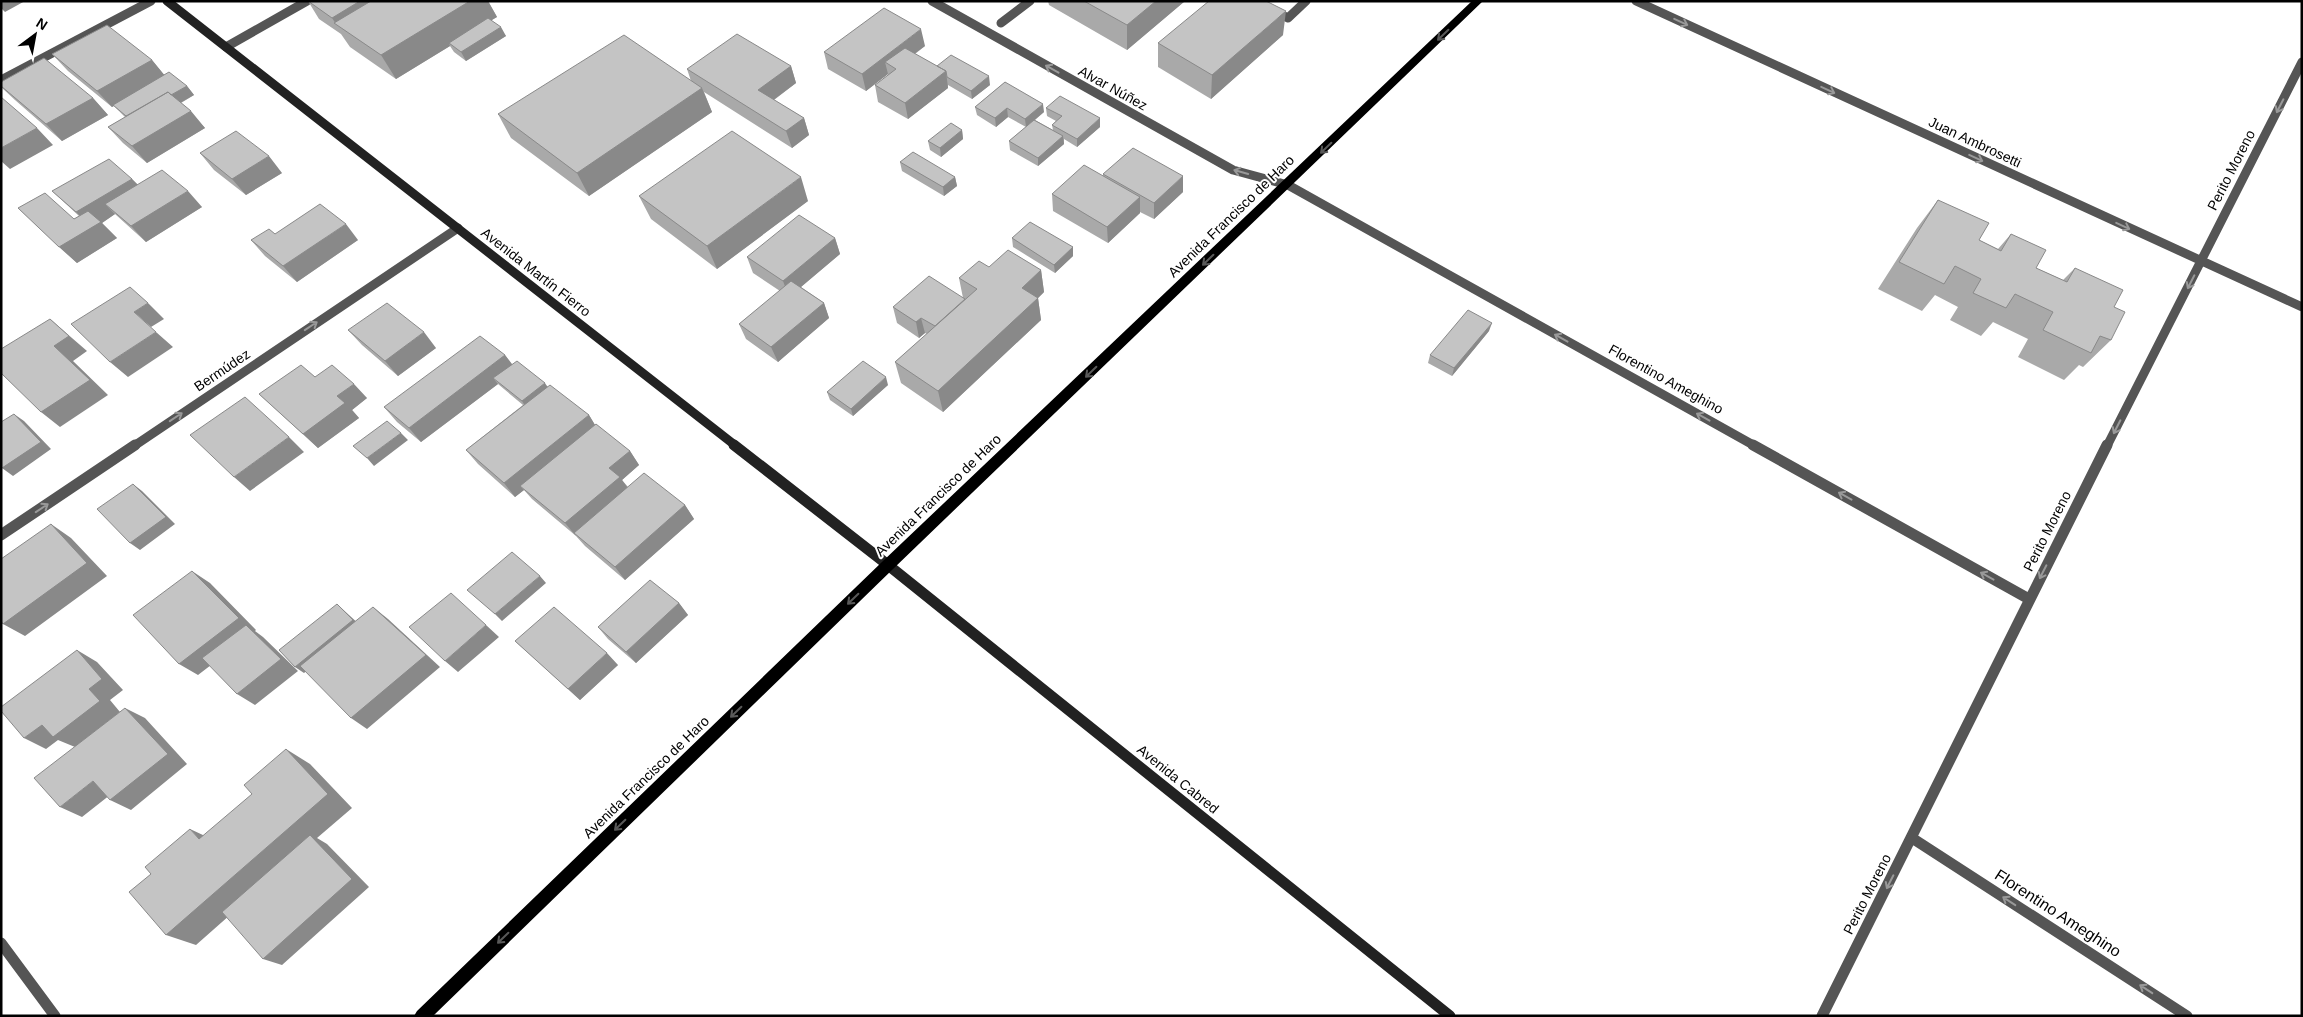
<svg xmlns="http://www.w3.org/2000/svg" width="2303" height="1017" font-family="Helvetica,sans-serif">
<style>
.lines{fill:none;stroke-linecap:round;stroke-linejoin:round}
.service{stroke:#555;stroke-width:9}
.minor-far1{stroke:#555;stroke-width:9}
.minor{stroke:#555;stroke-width:11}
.secondary-far1{stroke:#222;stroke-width:9}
.secondary{stroke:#222;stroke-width:11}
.primary{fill:#000;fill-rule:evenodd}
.wall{fill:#a9a9a9}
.shaded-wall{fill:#898989}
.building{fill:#c4c4c4;stroke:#898989}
.oneway{stroke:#999}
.oneway2{stroke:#595959}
.labels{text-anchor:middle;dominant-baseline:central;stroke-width:4;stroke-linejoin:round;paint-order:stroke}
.street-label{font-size:14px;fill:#000;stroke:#fff}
.near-street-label{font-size:16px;fill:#000;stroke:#fff}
</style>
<rect width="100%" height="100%" fill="#fff"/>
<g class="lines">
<path class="service" d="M 1255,1 L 1288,18 L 1306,1
M 1001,23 L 1030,1"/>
<path class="minor-far1" d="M 932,1 L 1233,170 L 1288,185 L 1755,446
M 1636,1 L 2302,307
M 226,47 L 307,1
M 1,80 L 151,1
M 134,446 L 458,228
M 2107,446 L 2302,62"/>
<path class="minor" d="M 1753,445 L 2029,599
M 1,535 L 135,445
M 1912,838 L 2187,1016
M 1,943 L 55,1016
M 1822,1016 L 2107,445"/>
<path class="secondary-far1" d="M 167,1 L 736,446"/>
<path class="secondary" d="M 734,445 L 888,565 L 1450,1016"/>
<path class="primary" d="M 1472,1 L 1483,1 L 893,569 L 433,1016 L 414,1016 L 417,1011 L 883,561 Z"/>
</g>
<path class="wall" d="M 308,1 L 488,1 L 497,17 L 491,20 L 506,36 L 466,61 L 454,52 L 450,46 L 396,79 L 350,47 L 341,34 L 319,19 Z
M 1048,1 L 1185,1 L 1127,50 L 1049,5 Z
M 1283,35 L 1211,99 L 1158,67 L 1158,43 Z
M 925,46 L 915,54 L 937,66 L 990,85 L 972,99 L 948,85 L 948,88 L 908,119 L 878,102 L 875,85 L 888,75 L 888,74 L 866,91 L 828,69 L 824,52 Z
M 52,54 L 152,60 L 164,75 L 187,86 L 194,95 L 181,103 L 205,128 L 147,163 L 123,143 L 108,127 L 125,117 L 114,106 L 112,107 L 68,71 Z
M 791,66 L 796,83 L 774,100 L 804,118 L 809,135 L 792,148 L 704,92 L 712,112 L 589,196 L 511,138 L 498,114 L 691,81 L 687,69 Z
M 1,82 L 93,98 L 108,115 L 62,141 L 15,100 L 1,87 Z
M 1005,82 L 1044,112 L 1035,120 L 1053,130 L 1052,125 L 1056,121 L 1047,116 L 1046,108 L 1100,127 L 1077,147 L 1064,139 L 1064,144 L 1038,166 L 1010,150 L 1009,141 L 1026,127 L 1008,117 L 996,127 L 977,115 L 975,107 Z
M 962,130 L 963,139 L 941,157 L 930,150 L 928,141 Z
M 200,153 L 282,173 L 246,195 L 214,170 Z
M 900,162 L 955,177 L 957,186 L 944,196 L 902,171 Z
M 1103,174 L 1183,192 L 1154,219 L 1140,212 L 1140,213 L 1108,243 L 1053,211 L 1052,194 L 1103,176 Z
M 132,179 L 138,185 L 202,207 L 146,242 L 115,214 L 102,223 L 117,238 L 77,263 L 18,208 L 74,219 L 79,216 L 52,191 Z
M 639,196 L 808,201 L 717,269 L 651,219 Z
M 1938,200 L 1979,240 L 1998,249 L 2011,234 L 2036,268 L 2063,280 L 2075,268 L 2114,307 L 2111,340 L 2083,367 L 2079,365 L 2064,380 L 2018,357 L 2028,339 L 1993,322 L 1981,336 L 1950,320 L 1958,307 L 1935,295 L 1922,311 L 1878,289 L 1917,228 Z
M 275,234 L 358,240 L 297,282 L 265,256 L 251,240 Z
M 835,238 L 840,254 L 801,287 L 824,303 L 829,318 L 778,362 L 746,339 L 739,324 L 780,291 L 753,273 L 747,257 Z
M 1012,238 L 1073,247 L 1073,256 L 1055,273 L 1013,247 Z
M 989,267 L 1041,270 L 1044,292 L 1038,298 L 1041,320 L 943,412 L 901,383 L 895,362 L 927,334 L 925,333 L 919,338 L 897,323 L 893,307 L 963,298 L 959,278 Z
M 348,330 L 436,348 L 398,376 L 362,345 Z
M 1489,331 L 1452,376 L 1428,363 L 1430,355 Z
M 505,355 L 512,364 L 547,386 L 589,415 L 595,425 L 630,451 L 639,465 L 622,480 L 628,487 L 685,505 L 694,519 L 625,580 L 585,546 L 576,536 L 532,499 L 524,490 L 515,497 L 478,464 L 466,450 L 523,405 L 498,384 L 421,442 L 397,422 L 384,407 Z
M 315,377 L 367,398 L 352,410 L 359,418 L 318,448 L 259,394 Z
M 888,385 L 853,416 L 830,400 L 827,392 Z
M 679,603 L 688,615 L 636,663 L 608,639 L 598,627 Z
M 515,641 L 618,665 L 580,700 Z"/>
<path class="shaded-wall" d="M 1,1 L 25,1 L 5,12 L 1,8 Z
M 360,1 L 400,1 L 336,24 L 332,18 Z
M 470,1 L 488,1 L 497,17 L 451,45 L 449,43 L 450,46 L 396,79 L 381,55 Z
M 1156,1 L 1185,1 L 1127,50 L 1127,25 Z
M 1286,11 L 1283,35 L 1211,99 L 1212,75 Z
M 501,27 L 506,36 L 466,61 L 461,52 Z
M 921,29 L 925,46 L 895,68 L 885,62 L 888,74 L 866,91 L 862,74 Z
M 152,60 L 166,77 L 112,107 L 97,91 Z
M 791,66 L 796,83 L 764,107 L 758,90 Z
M 946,71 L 948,88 L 908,119 L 905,103 Z
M 989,76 L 990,85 L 972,99 L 971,91 Z
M 187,86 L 194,95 L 138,127 L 130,119 Z
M 702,88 L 712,112 L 589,196 L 577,173 Z
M 93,98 L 108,115 L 62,141 L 46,124 Z
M 1043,104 L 1044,112 L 1026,127 L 1025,119 Z
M 1007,108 L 1008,117 L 996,127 L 995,118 Z
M 191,111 L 205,128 L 147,163 L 132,146 Z
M 804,118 L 809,135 L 792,148 L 786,131 Z
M 1100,118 L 1100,127 L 1077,147 L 1077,139 Z
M 37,128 L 53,145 L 10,169 L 1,161 L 1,148 Z
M 962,130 L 963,139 L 941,157 L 940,148 Z
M 1063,136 L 1064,144 L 1038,166 L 1038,158 Z
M 269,156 L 282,173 L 246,195 L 232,179 Z
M 1183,176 L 1183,192 L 1154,219 L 1154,203 Z
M 801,177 L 808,201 L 717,269 L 707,246 Z
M 955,177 L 957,186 L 944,196 L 943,187 Z
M 132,179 L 148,195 L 105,204 L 115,214 L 102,223 L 117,238 L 77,263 L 59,247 L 91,227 L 76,212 Z
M 188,191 L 202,207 L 146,242 L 131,226 Z
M 1140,197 L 1140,213 L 1108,243 L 1107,227 Z
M 346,224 L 358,240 L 297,282 L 283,266 Z
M 835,238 L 840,254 L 789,297 L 783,281 Z
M 1073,247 L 1073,256 L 1055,273 L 1054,265 Z
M 1041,270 L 1044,292 L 1038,298 L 1041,320 L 943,412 L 938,391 L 1022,288 Z
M 148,303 L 164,319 L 151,327 L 134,312 Z
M 824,303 L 829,318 L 778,362 L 771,347 Z
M 921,318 L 925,333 L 919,338 L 916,322 Z
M 50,319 L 87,351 L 73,361 L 108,395 L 60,427 L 41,412 L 54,346 Z
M 1492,323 L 1489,331 L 1452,376 L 1454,368 Z
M 156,332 L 173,347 L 128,377 L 110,362 Z
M 424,332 L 436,348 L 398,376 L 385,361 Z
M 505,355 L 516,370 L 493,378 L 498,384 L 421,442 L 409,428 Z
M 886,377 L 888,385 L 853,416 L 851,409 Z
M 545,383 L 550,391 L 527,409 L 522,401 Z
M 354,384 L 367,398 L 352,410 L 359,418 L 318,448 L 303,434 L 337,396 Z
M 14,414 L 24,421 L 51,449 L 13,476 L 2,468 Z
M 589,415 L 598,430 L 520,486 L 524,490 L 515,497 L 504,483 Z
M 401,433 L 408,440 L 374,466 L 367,458 Z
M 289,437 L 304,452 L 250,491 L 234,477 Z
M 630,451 L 639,465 L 622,480 L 630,491 L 574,533 L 576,536 L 565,523 L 609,468 Z
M 133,484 L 142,491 L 175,524 L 140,550 L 130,543 Z
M 685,505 L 694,519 L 625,580 L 615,567 Z
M 51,524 L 71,538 L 107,576 L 25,636 L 3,624 Z
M 192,571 L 210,583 L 256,630 L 255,631 L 263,637 L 298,671 L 255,705 L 237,694 L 254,632 L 198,675 L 179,664 Z
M 540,576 L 546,583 L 502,621 L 495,614 Z
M 679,603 L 688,615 L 636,663 L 626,652 Z
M 337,604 L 361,626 L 304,673 L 295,667 Z
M 373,607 L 388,619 L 440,667 L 367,729 L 351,718 Z
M 486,625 L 499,637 L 458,672 L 445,661 Z
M 77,650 L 97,662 L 123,690 L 110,700 L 120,712 L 75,747 L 58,740 L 46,749 L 24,738 L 89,689 Z
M 607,653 L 618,665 L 580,700 L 568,689 Z
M 125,708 L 145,718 L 187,764 L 131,810 L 110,800 Z
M 286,749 L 310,764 L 352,808 L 317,838 L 327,844 L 369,887 L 282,965 L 263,959 L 315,840 L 196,945 L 166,935 Z
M 93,781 L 115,791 L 82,817 L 60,807 Z
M 190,829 L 218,842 L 199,839 Z"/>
<path class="building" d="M 308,1 L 360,1 L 332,18 Z
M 371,1 L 470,1 L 381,55 L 334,23 Z
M 1084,1 L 1156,1 L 1127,25 Z
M 1209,1 L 1266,1 L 1286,11 L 1212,75 L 1158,43 Z
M 884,8 L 921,29 L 862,74 L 824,52 Z
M 488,18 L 501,27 L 461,52 L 449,43 Z
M 107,25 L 152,60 L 97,91 L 52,54 Z
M 737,34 L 791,66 L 758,90 L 804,118 L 786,131 L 687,69 Z
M 624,35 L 702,88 L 577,173 L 498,114 Z
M 905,48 L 946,71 L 905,103 L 875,85 L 896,69 L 885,62 Z
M 951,55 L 989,76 L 971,91 L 947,77 L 946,71 L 937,66 Z
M 44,58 L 93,98 L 46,124 L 1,86 L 1,82 Z
M 169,72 L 187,86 L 171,95 L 168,92 L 126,116 L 113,105 Z
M 1005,82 L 1043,104 L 1025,119 L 1007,108 L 995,118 L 975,107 Z
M 168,92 L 191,111 L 132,146 L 108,127 Z
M 1060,96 L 1100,118 L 1077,139 L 1052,125 L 1062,116 L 1046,108 Z
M 1,97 L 37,128 L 1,148 Z
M 1034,120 L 1063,136 L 1038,158 L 1009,141 Z
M 951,123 L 962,130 L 940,148 L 928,141 Z
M 236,131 L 269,156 L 232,179 L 200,153 Z
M 732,131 L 801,177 L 707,246 L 639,196 Z
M 1133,148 L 1183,176 L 1154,203 L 1103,174 Z
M 913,152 L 955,177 L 943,187 L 900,162 Z
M 109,159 L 132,179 L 76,212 L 52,191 Z
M 1084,165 L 1140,197 L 1107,227 L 1052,194 Z
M 162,170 L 188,191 L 131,226 L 105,204 Z
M 45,193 L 74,219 L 88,211 L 101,222 L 59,247 L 18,208 Z
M 1938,200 L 1989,223 L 1979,240 L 2001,251 L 2011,234 L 2046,250 L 2036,268 L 2067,282 L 2075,268 L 2123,290 L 2114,307 L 2125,312 L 2111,340 L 2100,336 L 2091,353 L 2043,330 L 2053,312 L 2015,294 L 2006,308 L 1973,293 L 1981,279 L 1955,266 L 1944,284 L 1899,262 Z
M 320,204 L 346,224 L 283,266 L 251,240 L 269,229 L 275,234 Z
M 799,215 L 835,238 L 783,281 L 747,257 Z
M 1030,222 L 1073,247 L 1054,265 L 1012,238 Z
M 1008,250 L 1041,270 L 1022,288 L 1038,298 L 938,391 L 895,362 L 977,289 L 959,278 L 979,261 L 989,267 Z
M 929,276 L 965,299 L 935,326 L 921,318 L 916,322 L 893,307 Z
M 791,281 L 824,303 L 771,347 L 739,324 Z
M 130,287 L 148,303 L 134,312 L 156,332 L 110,362 L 71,324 Z
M 387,303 L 424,332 L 385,361 L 348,330 Z
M 1468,310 L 1492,323 L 1454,368 L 1430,355 Z
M 50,319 L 69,336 L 54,346 L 90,380 L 41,412 L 1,373 L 1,349 Z
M 480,336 L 505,355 L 409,428 L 384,407 Z
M 517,361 L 545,383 L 522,401 L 493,378 Z
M 863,361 L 886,377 L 851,409 L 827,392 Z
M 301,365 L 315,377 L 332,365 L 354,384 L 337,396 L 345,403 L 303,434 L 259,394 Z
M 550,385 L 589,415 L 504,483 L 466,450 Z
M 245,397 L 289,437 L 234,477 L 190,435 Z
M 14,414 L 41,442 L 2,468 L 1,467 L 1,422 Z
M 387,421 L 401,433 L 367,458 L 353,446 Z
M 596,424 L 630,451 L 609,468 L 620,477 L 565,523 L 520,486 Z
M 644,473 L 685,505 L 615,567 L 574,533 Z
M 133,484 L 166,517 L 130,543 L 97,509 Z
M 51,524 L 87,563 L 3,624 L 1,621 L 1,559 Z
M 512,552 L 540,576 L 495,614 L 467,590 Z
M 192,571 L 239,618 L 179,664 L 133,615 Z
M 650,580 L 679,603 L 626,652 L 598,627 Z
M 451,593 L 486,625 L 445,661 L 409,627 Z
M 337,604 L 353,620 L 295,667 L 279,650 Z
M 373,607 L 426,655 L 351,718 L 300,666 Z
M 554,607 L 607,653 L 568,689 L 515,641 Z
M 246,625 L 281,659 L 237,694 L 202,658 Z
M 77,650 L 102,679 L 89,689 L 100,701 L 53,737 L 42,725 L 24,738 L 1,711 L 1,707 Z
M 125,708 L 168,754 L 110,800 L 93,781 L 60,807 L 34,778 Z
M 286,749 L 328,794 L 166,935 L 129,892 L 151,874 L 145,867 L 190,829 L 199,839 L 252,794 L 244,785 Z
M 310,835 L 352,879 L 263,959 L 222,912 Z"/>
<defs><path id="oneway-shaft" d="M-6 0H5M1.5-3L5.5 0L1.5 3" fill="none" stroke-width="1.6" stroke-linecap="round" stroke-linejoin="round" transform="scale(1.25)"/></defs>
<g class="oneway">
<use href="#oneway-shaft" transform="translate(1681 22) rotate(25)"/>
<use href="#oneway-shaft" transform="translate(1052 69) rotate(-151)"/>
<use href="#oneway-shaft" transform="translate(1828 90) rotate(25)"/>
<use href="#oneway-shaft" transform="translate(2280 106) rotate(117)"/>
<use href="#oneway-shaft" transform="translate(1976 158) rotate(25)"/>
<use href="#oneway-shaft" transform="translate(1241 172) rotate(-164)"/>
<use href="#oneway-shaft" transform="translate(2123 226) rotate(25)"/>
<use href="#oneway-shaft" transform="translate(2191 282) rotate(117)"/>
<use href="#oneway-shaft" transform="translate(311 326) rotate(-34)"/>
<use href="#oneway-shaft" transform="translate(1561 338) rotate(-151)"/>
<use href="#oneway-shaft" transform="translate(176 417) rotate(-34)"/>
<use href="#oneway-shaft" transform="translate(1703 417) rotate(-151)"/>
<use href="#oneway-shaft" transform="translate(2117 427) rotate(117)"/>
<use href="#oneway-shaft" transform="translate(1845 496) rotate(-151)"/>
<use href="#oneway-shaft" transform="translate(42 508) rotate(-34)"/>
<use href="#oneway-shaft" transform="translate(2043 572) rotate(117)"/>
<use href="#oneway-shaft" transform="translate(1987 576) rotate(-151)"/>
<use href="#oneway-shaft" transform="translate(1890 882) rotate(117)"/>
<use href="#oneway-shaft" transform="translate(2009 901) rotate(-147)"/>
<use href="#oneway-shaft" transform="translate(2146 989) rotate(-147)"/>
</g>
<g class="oneway2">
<use href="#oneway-shaft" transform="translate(1443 35) rotate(136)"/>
<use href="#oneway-shaft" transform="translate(1326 148) rotate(136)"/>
<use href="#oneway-shaft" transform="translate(1208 260) rotate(136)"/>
<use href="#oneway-shaft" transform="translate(1091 372) rotate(136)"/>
<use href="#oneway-shaft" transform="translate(853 599) rotate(136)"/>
<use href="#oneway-shaft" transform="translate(736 712) rotate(136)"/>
<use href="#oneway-shaft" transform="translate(620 825) rotate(136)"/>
<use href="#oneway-shaft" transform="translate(503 938) rotate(136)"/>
</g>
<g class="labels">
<g class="street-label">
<text transform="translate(1113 88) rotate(29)">Alvar Núñez</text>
<text transform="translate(1975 142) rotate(25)">Juan Ambrosetti</text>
<text transform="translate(2231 170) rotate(-63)">Perito Moreno</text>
<text transform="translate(1231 216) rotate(-44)">Avenida Francisco de Haro</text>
<text transform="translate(536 272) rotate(38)">Avenida Martín Fierro</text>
<text transform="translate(222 370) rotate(-34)">Bermúdez</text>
<text transform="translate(1666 379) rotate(29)">Florentino Ameghino</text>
<text transform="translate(938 495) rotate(-44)">Avenida Francisco de Haro</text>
<text transform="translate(2047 531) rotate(-63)">Perito Moreno</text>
<text transform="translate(646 777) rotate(-44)">Avenida Francisco de Haro</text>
<text transform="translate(1178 779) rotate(39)">Avenida Cabred</text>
<text transform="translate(1867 894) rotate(-63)">Perito Moreno</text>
</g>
<g class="near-street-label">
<text transform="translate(2058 913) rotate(33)">Florentino Ameghino</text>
</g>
</g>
<rect width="2303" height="1017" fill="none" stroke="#000000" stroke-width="5"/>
<g transform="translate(35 35) rotate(32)" stroke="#ffffff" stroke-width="4" paint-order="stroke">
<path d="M0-4L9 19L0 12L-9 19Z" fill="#000000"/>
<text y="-8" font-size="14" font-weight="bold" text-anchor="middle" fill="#000000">N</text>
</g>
</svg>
